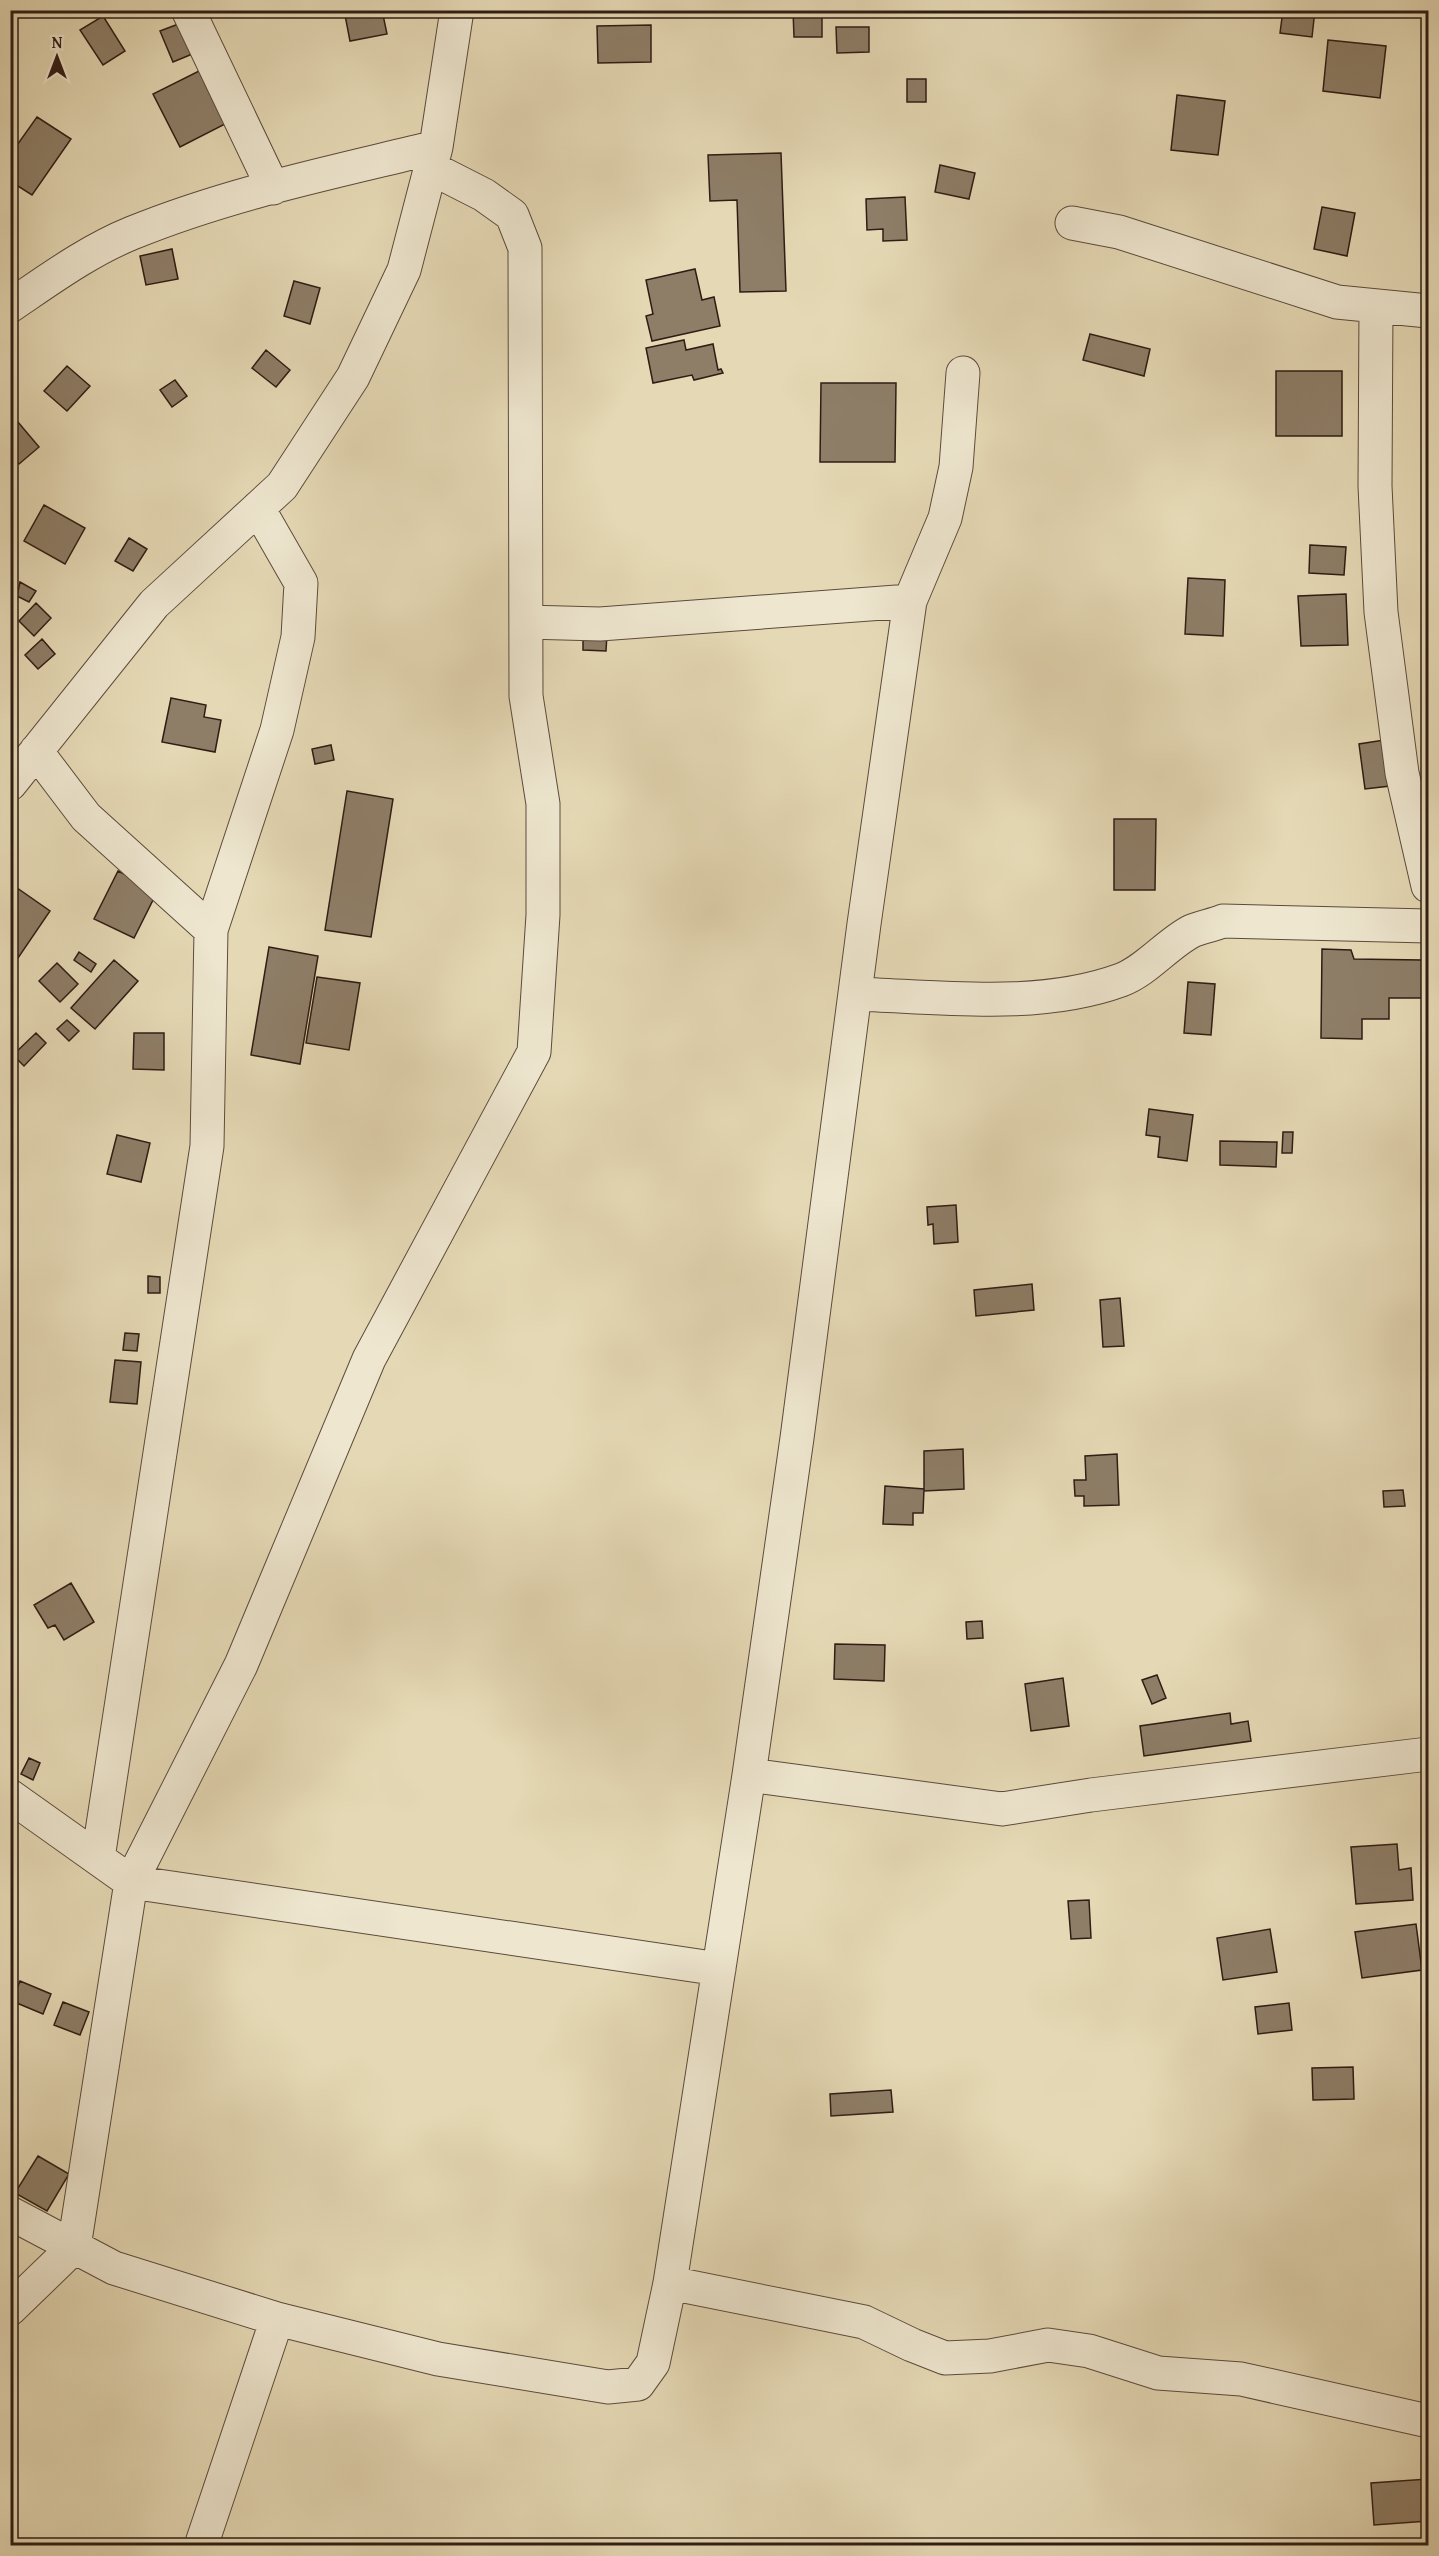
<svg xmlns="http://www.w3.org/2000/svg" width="1439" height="2556" font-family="'Gentium Book Plus',serif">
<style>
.building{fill:#8e7e68;stroke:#2f1c14;stroke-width:1.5}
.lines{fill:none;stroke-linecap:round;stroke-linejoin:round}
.minor-casing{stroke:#5c4b3c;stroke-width:35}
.minor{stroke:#eee6cf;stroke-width:33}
</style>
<rect width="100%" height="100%" fill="#e5d9b5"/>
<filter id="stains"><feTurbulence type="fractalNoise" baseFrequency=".00333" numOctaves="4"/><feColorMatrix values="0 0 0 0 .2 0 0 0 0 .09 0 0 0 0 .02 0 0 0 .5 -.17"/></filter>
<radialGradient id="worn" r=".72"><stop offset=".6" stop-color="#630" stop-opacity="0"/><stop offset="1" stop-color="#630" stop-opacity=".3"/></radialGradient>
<path class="building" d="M 344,10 L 382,10 L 387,34 L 350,41 Z
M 793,10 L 822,10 L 822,37 L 794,37 Z
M 1283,10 L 1315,10 L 1312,37 L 1280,33 Z
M 103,16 L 125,51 L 103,65 L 80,30 Z
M 189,20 L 202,50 L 173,62 L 160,31 Z
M 651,25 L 651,62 L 598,63 L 597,26 Z
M 836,27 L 869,27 L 869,52 L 837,53 Z
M 1328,40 L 1386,46 L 1380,98 L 1323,91 Z
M 205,68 L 231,121 L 180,147 L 153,94 Z
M 907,79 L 926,79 L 926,102 L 907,102 Z
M 1177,95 L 1225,101 L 1218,155 L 1171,150 Z
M 37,117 L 71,139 L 32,195 L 10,181 L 10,155 Z
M 781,153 L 786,291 L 740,292 L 737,200 L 710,201 L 708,155 Z
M 940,165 L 975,173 L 969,199 L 935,192 Z
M 905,197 L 907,240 L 883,241 L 883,229 L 867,230 L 866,199 Z
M 1322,207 L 1355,213 L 1347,256 L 1314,249 Z
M 172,249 L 178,279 L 146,285 L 140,256 Z
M 695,269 L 702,300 L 714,297 L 720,326 L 652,341 L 646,316 L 653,314 L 646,280 Z
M 294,281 L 320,288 L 310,324 L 284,316 Z
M 1090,334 L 1150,349 L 1144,376 L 1083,360 Z
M 684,340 L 686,350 L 713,344 L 718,370 L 721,369 L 723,373 L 694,380 L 692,375 L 653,383 L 646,348 Z
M 266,350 L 290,370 L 276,387 L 252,368 Z
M 67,366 L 90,386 L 67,411 L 44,391 Z
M 1276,371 L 1342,371 L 1342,436 L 1276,436 Z
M 175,380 L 187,396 L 172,407 L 160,390 Z
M 821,383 L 896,383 L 895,462 L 820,462 Z
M 12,415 L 39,447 L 19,464 L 10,455 Z
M 44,505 L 85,528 L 65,564 L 24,541 Z
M 129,538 L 147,549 L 133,571 L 115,561 Z
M 1310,545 L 1346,547 L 1344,575 L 1309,573 Z
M 1188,578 L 1225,580 L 1223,636 L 1185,634 Z
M 20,582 L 36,591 L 29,602 L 17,596 Z
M 1346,594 L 1348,645 L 1301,646 L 1298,596 Z
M 36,603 L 51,618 L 34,636 L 19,621 Z
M 583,632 L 607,634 L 606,651 L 583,650 Z
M 42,639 L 55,654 L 38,669 L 25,655 Z
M 171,698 L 206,705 L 204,717 L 221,720 L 215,752 L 162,742 Z
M 1384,740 L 1390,786 L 1365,789 L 1359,744 Z
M 331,745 L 334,760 L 315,764 L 312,749 Z
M 347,791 L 393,799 L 371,937 L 325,930 Z
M 1114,819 L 1156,819 L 1155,890 L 1114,890 Z
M 118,871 L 158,890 L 134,938 L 94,919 Z
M 10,883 L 50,911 L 18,958 L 10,953 Z
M 269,947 L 318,956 L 300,1064 L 251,1055 Z
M 1322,949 L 1351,950 L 1354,959 L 1422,960 L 1422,998 L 1389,998 L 1389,1019 L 1362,1019 L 1362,1039 L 1321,1038 Z
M 79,952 L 96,964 L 91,972 L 74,960 Z
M 114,960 L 138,981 L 95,1029 L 71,1008 Z
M 57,963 L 78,984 L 60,1002 L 39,981 Z
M 317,977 L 360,983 L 349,1050 L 306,1043 Z
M 1188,982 L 1215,984 L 1211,1035 L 1184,1033 Z
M 67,1020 L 79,1031 L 69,1041 L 57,1029 Z
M 36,1033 L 46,1043 L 24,1066 L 13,1055 Z
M 134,1033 L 164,1033 L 164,1070 L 133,1069 Z
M 1149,1109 L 1193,1115 L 1187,1161 L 1158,1157 L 1160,1137 L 1146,1135 Z
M 1283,1132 L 1293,1132 L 1292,1153 L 1282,1153 Z
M 117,1135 L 150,1143 L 141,1182 L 107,1174 Z
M 1220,1141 L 1277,1142 L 1276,1167 L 1220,1165 Z
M 956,1205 L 958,1242 L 934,1244 L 933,1224 L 928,1225 L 927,1207 Z
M 148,1276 L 160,1277 L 160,1293 L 148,1293 Z
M 1032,1284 L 1034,1310 L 976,1316 L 974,1290 Z
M 1120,1298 L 1124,1346 L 1103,1347 L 1100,1300 Z
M 125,1333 L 139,1334 L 137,1351 L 123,1350 Z
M 115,1360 L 141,1362 L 137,1404 L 110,1402 Z
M 963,1449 L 964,1489 L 924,1491 L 924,1451 Z
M 1117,1454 L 1119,1505 L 1084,1506 L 1084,1496 L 1075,1496 L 1074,1480 L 1086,1480 L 1085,1456 Z
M 885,1486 L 924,1489 L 923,1513 L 913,1513 L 913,1525 L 883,1524 Z
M 1403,1490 L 1405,1506 L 1384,1507 L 1383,1491 Z
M 71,1583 L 94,1622 L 64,1640 L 55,1625 L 48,1628 L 34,1605 Z
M 982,1621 L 983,1638 L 967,1639 L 966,1622 Z
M 835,1644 L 885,1645 L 884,1681 L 834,1679 Z
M 1157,1675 L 1166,1698 L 1152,1704 L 1142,1680 Z
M 1063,1678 L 1069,1726 L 1031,1731 L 1025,1684 Z
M 1230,1713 L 1231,1724 L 1248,1721 L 1251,1741 L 1144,1756 L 1140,1726 Z
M 29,1758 L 40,1763 L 33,1780 L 21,1774 Z
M 1397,1844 L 1399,1870 L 1411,1868 L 1413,1900 L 1356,1904 L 1351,1847 Z
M 1089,1900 L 1091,1938 L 1071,1939 L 1068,1901 Z
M 1416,1924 L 1422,1970 L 1362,1978 L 1355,1932 Z
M 1270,1929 L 1277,1972 L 1223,1980 L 1217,1938 Z
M 20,1981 L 51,1994 L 43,2014 L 12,2001 Z
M 63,2002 L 89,2012 L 80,2035 L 54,2025 Z
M 1289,2003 L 1292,2030 L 1258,2034 L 1255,2007 Z
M 1353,2067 L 1354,2099 L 1313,2100 L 1312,2068 Z
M 891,2090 L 893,2112 L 831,2116 L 830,2094 Z
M 38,2156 L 69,2174 L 47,2211 L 15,2193 Z
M 1428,2479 L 1428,2521 L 1374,2525 L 1371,2483 Z"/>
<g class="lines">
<defs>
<path id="minor" d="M 188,10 L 273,188
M 1072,223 L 1119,232 L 1337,302 L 1428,311
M 10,306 C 50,279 88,251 132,233 C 230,193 334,172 436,147
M 1376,307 L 1375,486 L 1381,612 L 1402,773 L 1428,886
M 910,601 L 945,518 L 956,467 L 963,373
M 36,751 L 86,817 L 211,930
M 10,784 L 154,604 L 282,486 L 353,377 L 404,270 L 436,147 L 457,10
M 855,994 C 941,997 1039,1010 1121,980 C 1146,971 1168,943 1192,931 C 1202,927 1213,925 1223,921 L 1428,926
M 749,1775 L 1002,1809 L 1091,1795 L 1428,1754
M 10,1796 L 131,1882 L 719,1969
M 98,1858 L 207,1146 L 211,930 L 277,730 L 298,637 L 301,583 L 258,508
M 10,2213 L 114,2268 L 277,2319 L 438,2359 L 608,2387 L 638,2384 L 653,2363 L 670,2283 L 749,1775 L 797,1438 L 864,924 L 910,601 L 600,624 L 526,622
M 670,2283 L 864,2322 L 912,2345 L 945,2358 L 990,2356 L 1048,2345 L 1089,2351 L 1158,2373 L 1241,2379 L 1428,2421
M 10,2309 L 74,2247 L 131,1882 L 241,1665 L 369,1359 L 534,1052 L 543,915 L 543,804 L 526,696 L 525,248 L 512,215 L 484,195 L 431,168
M 201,2546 L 277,2319"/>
</defs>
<use href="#minor" class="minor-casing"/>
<use href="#minor" class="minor"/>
</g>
<rect width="1439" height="2556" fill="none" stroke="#e5d9b5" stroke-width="36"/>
<rect x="12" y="12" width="1415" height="2532" fill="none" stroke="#2f1c14" stroke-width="3"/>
<rect x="18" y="18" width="1403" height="2520" fill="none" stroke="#2f1c14" stroke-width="1.5"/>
<g transform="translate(57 57)" stroke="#eee6cf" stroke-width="4.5" paint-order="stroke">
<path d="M0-4.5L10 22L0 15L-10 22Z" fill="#2f1c14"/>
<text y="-9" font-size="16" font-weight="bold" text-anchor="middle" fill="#2f1c14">N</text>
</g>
<rect width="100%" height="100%" filter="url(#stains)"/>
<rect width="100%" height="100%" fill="url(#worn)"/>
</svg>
